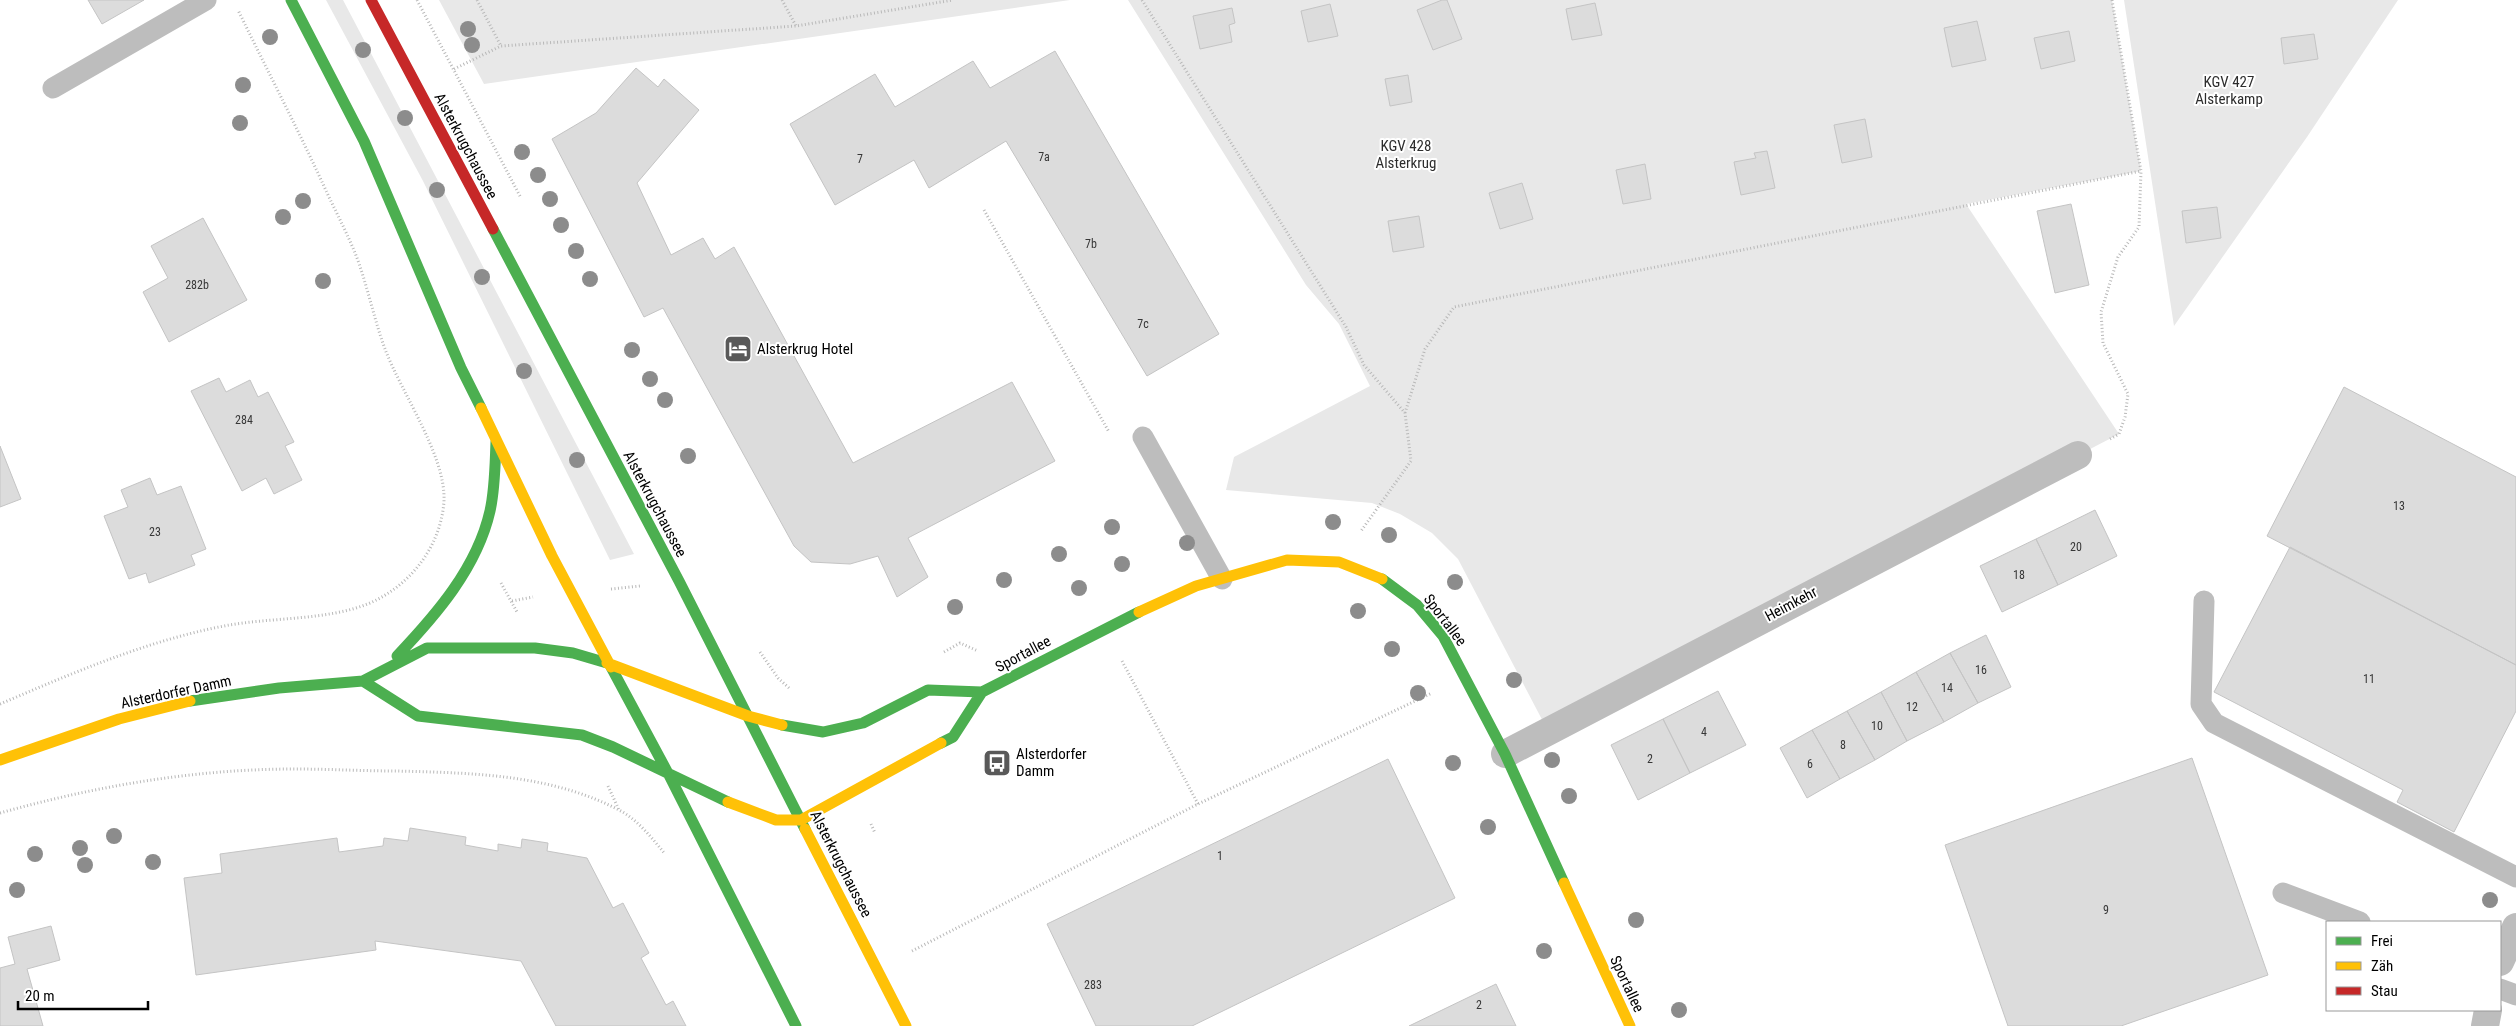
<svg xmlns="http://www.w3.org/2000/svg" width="2516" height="1026" font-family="'Roboto Condensed',sans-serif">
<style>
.green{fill:#e8e8e8}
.building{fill:#dcdcdc;stroke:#c4c4c4}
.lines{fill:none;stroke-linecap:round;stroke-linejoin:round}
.path{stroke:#b8b8b8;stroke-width:3;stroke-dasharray:1 2.5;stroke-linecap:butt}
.lane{stroke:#bdbdbd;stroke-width:21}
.street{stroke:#bdbdbd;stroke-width:28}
.fast{stroke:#4caf50;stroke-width:11}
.slow{stroke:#ffc107;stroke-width:11}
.jam{stroke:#c62828;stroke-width:11}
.tree{fill:#8c8c8c}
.labels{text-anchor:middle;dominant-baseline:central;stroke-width:4;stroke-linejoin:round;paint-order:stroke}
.number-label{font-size:12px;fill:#373737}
.park-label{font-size:15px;fill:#2d2d2d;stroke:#fff}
.street-label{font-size:15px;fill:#000;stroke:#fff}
.poi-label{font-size:15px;fill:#000;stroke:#fff;text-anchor:start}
</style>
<rect width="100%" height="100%" fill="#fff"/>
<path class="green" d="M 326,0 L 343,0 L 634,554 L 610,560 L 423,181 Z
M 439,0 L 1070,0 L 484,84 Z
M 1128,0 L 2112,0 L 2141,171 L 1966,204 L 2119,434 L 1548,731 L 1458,559 L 1432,533 L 1400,514 L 1372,503 L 1226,490 L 1234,457 L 1370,386 L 1339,324 L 1306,285 Z
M 2124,0 L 2398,0 L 2307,137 L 2174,326 Z"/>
<path class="building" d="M 88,0 L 144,0 L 102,24 Z
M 1442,0 L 1447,0 L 1462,39 L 1433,50 L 1417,10 Z
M 1595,3 L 1602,35 L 1572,40 L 1566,9 Z
M 1330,4 L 1338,36 L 1308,42 L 1301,11 Z
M 1232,8 L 1235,23 L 1229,25 L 1232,42 L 1200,49 L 1193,16 Z
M 1977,21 L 1986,60 L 1952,67 L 1944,28 Z
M 2069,31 L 2075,61 L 2041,69 L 2034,38 Z
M 2314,34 L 2318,59 L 2284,64 L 2281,38 Z
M 1055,51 L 1219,334 L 1147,376 L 1006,141 L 929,188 L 914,160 L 835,205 L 790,124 L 875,74 L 895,107 L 973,61 L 990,88 Z
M 636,68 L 658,87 L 664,79 L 699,110 L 637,183 L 671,255 L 703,238 L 715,259 L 734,247 L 853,463 L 1012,382 L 1055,461 L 908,538 L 928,577 L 897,597 L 878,556 L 850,564 L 811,562 L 794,546 L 663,308 L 644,317 L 552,139 L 596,113 Z
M 1408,75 L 1412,102 L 1390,106 L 1385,79 Z
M 1865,119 L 1872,157 L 1842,163 L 1834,125 Z
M 1767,151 L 1775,188 L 1741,195 L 1734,162 L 1756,158 L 1754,153 Z
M 1645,164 L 1651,199 L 1623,204 L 1616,170 Z
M 1522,183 L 1533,219 L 1500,229 L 1489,193 Z
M 2071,204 L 2089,285 L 2055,293 L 2037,211 Z
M 2217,207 L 2221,238 L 2186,243 L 2182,211 Z
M 1419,216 L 1424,247 L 1393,252 L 1388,221 Z
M 203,218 L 247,300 L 169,342 L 143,292 L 168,278 L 151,246 Z
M 219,378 L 226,392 L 250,380 L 258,397 L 268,392 L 294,442 L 285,446 L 302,480 L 274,494 L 266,478 L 242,491 L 191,391 Z
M 2344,387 L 2516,477 L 2516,665 L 2267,536 Z
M 0,446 L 21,499 L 0,507 Z
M 150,478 L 157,495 L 181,486 L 206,549 L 191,555 L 195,565 L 149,583 L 146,573 L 129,579 L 104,516 L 128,507 L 121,490 Z
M 2095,510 L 2117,556 L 2058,585 L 2036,539 Z
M 2036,539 L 2058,585 L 2002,612 L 1980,566 Z
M 2290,547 L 2516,665 L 2516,711 L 2454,832 L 2397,802 L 2403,790 L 2214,692 Z
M 1986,635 L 2011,687 L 1978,703 L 1950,653 Z
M 1950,653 L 1978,703 L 1944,722 L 1916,672 Z
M 1916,672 L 1944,722 L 1907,741 L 1881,692 Z
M 1718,691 L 1746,745 L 1690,773 L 1663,719 Z
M 1881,692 L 1907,741 L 1875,760 L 1847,711 Z
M 1847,711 L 1875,760 L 1840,779 L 1812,730 Z
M 1663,719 L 1690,773 L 1638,800 L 1611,745 Z
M 1812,730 L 1840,779 L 1807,798 L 1780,748 Z
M 2192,758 L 2268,975 L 2121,1026 L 2008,1026 L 1945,845 Z
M 1388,759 L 1455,898 L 1192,1026 L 1096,1026 L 1047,924 Z
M 410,828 L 466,837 L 465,845 L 498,851 L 498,844 L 521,848 L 522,839 L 548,843 L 547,851 L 587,858 L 613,908 L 623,903 L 649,953 L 641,958 L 666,1005 L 673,1001 L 686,1026 L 556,1026 L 521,961 L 375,941 L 376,950 L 196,975 L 184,878 L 222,873 L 220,854 L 337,838 L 339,852 L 383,846 L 384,838 L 408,841 Z
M 51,926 L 60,960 L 27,969 L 43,1026 L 0,1026 L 0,968 L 15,964 L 8,937 Z
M 1496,984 L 1516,1026 L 1409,1026 Z"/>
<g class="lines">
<path class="path" d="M 417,0 L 521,198
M 477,0 L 501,46
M 782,0 L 796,26
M 1142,0 L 1346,327 L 1364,365 L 1405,413 L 1411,461 L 1361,531
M 454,69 L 501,46 L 796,26 L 953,0
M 984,210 L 1109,432
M 1405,413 L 1425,349 L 1454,307 L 2141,171
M 2110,439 L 2119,434 L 2125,417 L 2128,394 L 2103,343 L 2101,312 L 2118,257 L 2139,227 L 2141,171 L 2112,0
M 501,583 L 517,612
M 611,589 L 640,586
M 512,601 L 533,597
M 760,652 L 778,678 L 789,688
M 944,652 L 960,643 L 978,651
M 1122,661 L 1198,804
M 0,704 C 73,673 146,641 224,626 C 270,617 327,621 370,603 C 411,585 441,546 444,501 C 446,456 401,392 385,349 C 374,319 368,288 357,258 C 349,237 338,216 328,195 C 300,133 268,72 238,10
M 608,786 L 619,810
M 0,813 C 96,786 195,769 295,769 C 329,769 363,771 397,771 C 472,773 550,774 619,810 C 637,819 652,838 665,854
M 871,824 L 875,833
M 912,951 L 1198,804 L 1432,693"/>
<path class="lane" d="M 53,88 L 206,0
M 1143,437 L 1222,579
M 2204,601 L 2201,704 L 2214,723 L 2516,877
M 2283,893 L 2360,922
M 2500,989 L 2516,995"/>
<path class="street" d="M 1505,754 L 2078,455
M 2500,962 L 2516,927
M 2485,1026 L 2488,1010"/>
<path class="fast" d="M 291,0 L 364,141 L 461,368 L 481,408
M 493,229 L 679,581 L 805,829
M 1382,579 L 1417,605 L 1443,636 L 1505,754 L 1564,883
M 397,656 C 436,615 477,568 490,511 C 495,489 495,465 496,442
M 611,667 L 669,775 L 796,1026
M 363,681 L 418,716 L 582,735 L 613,747 L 728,802
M 190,701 L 279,688 L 363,681 L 427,648 L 535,648 L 573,653 L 607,663
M 782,725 L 823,732 L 863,723 L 928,690 L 982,692 L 1139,612
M 941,743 L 953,737 L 982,692"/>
<path class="slow" d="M 481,408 L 552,556 L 611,667
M 1139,612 L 1196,586 L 1287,560 L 1339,562 L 1382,579
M 607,663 L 748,716 L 782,725
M 0,760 L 119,719 L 190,701
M 728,802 L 776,820 L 801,820 L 941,743
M 805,829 L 906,1026
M 1564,883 L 1630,1026"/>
<path class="jam" d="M 371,0 L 493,229"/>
</g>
<g class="tree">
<circle cx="468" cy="29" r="8"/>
<circle cx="270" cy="37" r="8"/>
<circle cx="472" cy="45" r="8"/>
<circle cx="363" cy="50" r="8"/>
<circle cx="243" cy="85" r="8"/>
<circle cx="405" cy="118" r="8"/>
<circle cx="240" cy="123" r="8"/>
<circle cx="522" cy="152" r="8"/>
<circle cx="538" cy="175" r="8"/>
<circle cx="437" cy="190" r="8"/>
<circle cx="550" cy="199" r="8"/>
<circle cx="303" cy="201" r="8"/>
<circle cx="283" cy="217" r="8"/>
<circle cx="561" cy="225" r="8"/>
<circle cx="576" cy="251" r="8"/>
<circle cx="482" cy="277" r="8"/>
<circle cx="590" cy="279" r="8"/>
<circle cx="323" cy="281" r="8"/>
<circle cx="632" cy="350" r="8"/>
<circle cx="524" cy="371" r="8"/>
<circle cx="650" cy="379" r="8"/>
<circle cx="665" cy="400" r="8"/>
<circle cx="688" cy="456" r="8"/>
<circle cx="577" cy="460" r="8"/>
<circle cx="1333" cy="522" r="8"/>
<circle cx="1112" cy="527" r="8"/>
<circle cx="1389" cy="535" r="8"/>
<circle cx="1187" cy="543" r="8"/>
<circle cx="1059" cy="554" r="8"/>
<circle cx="1122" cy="564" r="8"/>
<circle cx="1004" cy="580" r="8"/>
<circle cx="1455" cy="582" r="8"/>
<circle cx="1079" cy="588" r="8"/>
<circle cx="955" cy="607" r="8"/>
<circle cx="1358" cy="611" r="8"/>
<circle cx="1392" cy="649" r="8"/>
<circle cx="1514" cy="680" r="8"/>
<circle cx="1418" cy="693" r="8"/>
<circle cx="1552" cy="760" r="8"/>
<circle cx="1453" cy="763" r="8"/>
<circle cx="1569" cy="796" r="8"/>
<circle cx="1488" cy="827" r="8"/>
<circle cx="114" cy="836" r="8"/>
<circle cx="80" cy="848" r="8"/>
<circle cx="35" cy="854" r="8"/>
<circle cx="153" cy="862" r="8"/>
<circle cx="85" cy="865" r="8"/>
<circle cx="17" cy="890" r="8"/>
<circle cx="2490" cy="900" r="8"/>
<circle cx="1636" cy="920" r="8"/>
<circle cx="1544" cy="951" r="8"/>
<circle cx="1679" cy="1010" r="8"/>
</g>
<defs>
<symbol id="hotel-square" viewBox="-11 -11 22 22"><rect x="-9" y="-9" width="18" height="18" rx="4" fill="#595959" stroke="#fff"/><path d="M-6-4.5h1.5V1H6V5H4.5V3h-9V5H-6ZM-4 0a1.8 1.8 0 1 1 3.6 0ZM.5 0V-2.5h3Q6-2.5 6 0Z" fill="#fff"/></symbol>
<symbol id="bus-square" viewBox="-11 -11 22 22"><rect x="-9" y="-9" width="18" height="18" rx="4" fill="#595959" stroke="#fff"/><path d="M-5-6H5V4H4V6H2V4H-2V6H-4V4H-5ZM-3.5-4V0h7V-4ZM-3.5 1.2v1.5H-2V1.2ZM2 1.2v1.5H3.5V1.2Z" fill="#fff"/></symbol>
</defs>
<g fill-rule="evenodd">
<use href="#hotel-square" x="722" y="333" width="32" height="32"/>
<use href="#bus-square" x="981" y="747" width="32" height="32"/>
</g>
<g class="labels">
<g class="number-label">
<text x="1044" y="157">7a</text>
<text x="860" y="159">7</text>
<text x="1091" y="244">7b</text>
<text x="197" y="285">282b</text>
<text x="1143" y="324">7c</text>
<text x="244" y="420">284</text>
<text x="2399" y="506">13</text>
<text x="155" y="532">23</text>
<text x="2076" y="547">20</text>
<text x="2019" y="575">18</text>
<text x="1981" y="670">16</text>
<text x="2369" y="679">11</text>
<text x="1947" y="688">14</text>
<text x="1912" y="707">12</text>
<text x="1877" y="726">10</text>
<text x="1704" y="732">4</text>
<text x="1843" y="745">8</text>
<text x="1650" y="759">2</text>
<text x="1810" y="764">6</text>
<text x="1220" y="856">1</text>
<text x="2106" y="910">9</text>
<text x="1093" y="985">283</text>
<text x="1479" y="1005">2</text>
</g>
<g class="park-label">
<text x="2229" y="82">KGV 427<tspan x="2229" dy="17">Alsterkamp</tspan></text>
<text x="1406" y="146">KGV 428<tspan x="1406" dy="17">Alsterkrug</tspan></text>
</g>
<g class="street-label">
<text transform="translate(466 146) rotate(62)">Alsterkrugchaussee</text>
<text transform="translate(655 504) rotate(62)">Alsterkrugchaussee</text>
<text transform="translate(1791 604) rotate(-28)">Heimkehr</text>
<text transform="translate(1445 620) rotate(53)">Sportallee</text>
<text transform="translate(1023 654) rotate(-28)">Sportallee</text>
<text transform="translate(176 692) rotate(-12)">Alsterdorfer Damm</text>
<text transform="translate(841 864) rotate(63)">Alsterkrugchaussee</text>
<text transform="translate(1627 984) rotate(65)">Sportallee</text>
</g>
<g class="poi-label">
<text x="757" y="349">Alsterkrug Hotel</text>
<text x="1016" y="754">Alsterdorfer<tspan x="1016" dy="17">Damm</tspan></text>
</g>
</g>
<rect x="2326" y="921" width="175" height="90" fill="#ffffff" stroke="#999999"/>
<rect x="2336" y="937" width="25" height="8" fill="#4caf50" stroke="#999999"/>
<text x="2371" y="946" font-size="15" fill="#000000">Frei</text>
<rect x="2336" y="962" width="25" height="8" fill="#ffc107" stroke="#999999"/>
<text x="2371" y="971" font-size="15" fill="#000000">Zäh</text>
<rect x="2336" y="987" width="25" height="8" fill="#c62828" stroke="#999999"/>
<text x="2371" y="996" font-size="15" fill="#000000">Stau</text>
<path d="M18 1001v8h130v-8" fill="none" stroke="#000000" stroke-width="2.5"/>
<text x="25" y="1001" font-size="15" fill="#000000" stroke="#ffffff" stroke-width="4" paint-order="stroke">20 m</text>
</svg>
